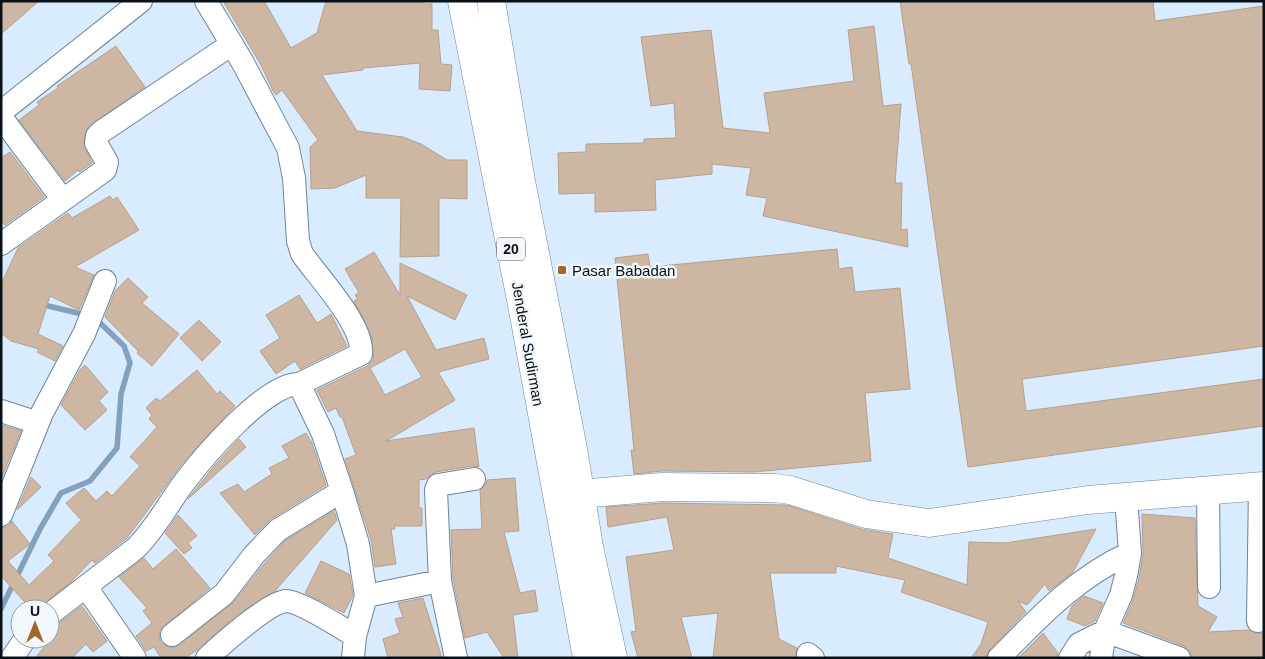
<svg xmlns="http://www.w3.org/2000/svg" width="1265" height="659" font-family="Helvetica,sans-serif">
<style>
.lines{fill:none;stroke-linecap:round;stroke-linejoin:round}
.stream{stroke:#83a1bf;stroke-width:5.5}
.building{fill:#ceb7a2;stroke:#b7a08c;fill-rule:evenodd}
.minor-casing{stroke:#6f8397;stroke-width:24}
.tertiary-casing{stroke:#6f8397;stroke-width:29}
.trunk-casing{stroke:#6f8397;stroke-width:29}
.minor{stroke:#fff;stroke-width:22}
.tertiary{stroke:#fff;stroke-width:28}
.trunk{stroke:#fff;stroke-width:28}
.poi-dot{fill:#a36829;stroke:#f2f7fb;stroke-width:2}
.labels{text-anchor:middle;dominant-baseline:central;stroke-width:5;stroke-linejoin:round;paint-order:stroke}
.shield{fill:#f2f7fb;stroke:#4f565c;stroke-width:1}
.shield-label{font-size:14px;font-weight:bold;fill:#091118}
.poi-label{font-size:15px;fill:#091118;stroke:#f2f7fb;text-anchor:start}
.street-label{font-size:15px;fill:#091118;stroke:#f2f7fb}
</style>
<rect width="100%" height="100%" fill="#d9ebfe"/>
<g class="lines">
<path class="stream" d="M 40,304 L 86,315
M 1,609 L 40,529 L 61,493 L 90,481 L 117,448 L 121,394 L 130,363 L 124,346 L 95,318"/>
</g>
<path class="building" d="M 1,1 L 39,1 L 1,34 Z
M 223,1 L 264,1 L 291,48 L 317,33 L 326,1 L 423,1 L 423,4 L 432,4 L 432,30 L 438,30 L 441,64 L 452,65 L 450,91 L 419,89 L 420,63 L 363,68 L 363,70 L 322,75 L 357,131 L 403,137 L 421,144 L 447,160 L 467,160 L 467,199 L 439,198 L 439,256 L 400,257 L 401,198 L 366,198 L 366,175 L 335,188 L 311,189 L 310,147 L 318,140 L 282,90 L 276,95 L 273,91 L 261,65 Z
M 900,1 L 1153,1 L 1155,21 L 1264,6 L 1264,346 L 1022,379 L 1026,411 L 1264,379 L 1264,426 L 968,467 L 911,64 L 909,64 Z
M 874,26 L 883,106 L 901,104 L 895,183 L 902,183 L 901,230 L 907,229 L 908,247 L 763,216 L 767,198 L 746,195 L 751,168 L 712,164 L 712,174 L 655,180 L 656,210 L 595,212 L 595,193 L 559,194 L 558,153 L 586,152 L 586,144 L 644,143 L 644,139 L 676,138 L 674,103 L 651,106 L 641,37 L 711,30 L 723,128 L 770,133 L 764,93 L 854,81 L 848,30 Z
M 116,46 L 145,87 L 88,127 L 83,142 L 92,163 L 79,172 L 78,170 L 65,181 L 19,120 L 39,105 L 37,102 L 58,88 L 57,86 Z
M 10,152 L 44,197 L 5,225 L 1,221 L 1,158 Z
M 110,196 L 113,200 L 117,197 L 139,230 L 75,267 L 94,275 L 79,310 L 50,296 L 38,334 L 63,346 L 55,361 L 37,352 L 39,349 L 11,341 L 1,333 L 1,284 L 18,248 L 68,213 L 72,218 Z
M 837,249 L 839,269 L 852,267 L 855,292 L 900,288 L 910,389 L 865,393 L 871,461 L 754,472 L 662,471 L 634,474 L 631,450 L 634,450 L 615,258 L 648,254 L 650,267 Z
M 374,252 L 400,295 L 400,263 L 467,295 L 455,320 L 407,296 L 436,350 L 484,338 L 489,359 L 438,372 L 455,400 L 386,441 L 474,428 L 479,467 L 472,466 L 436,472 L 426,479 L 419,480 L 419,508 L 422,508 L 422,526 L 394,526 L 395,529 L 391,529 L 396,564 L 375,567 L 371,540 L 345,459 L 356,455 L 342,417 L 340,417 L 336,408 L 328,412 L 317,390 L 367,366 L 373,360 L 372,338 L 354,301 L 358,299 L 355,295 L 359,293 L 345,269 ZM 405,349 L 422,377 L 385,395 L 370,368 Z
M 128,278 L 148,297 L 142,303 L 179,334 L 152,366 L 137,353 L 138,351 L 105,317 L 115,291 Z
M 299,295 L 317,323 L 331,314 L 347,346 L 300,369 L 295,361 L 276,374 L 260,351 L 280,338 L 266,315 Z
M 199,320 L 221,342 L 202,361 L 180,338 Z
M 85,365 L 108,392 L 99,401 L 107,410 L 85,430 L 61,405 L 80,370 Z
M 197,370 L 217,394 L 220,391 L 235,406 L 182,464 L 127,538 L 95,563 L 92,560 L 72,581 L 38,609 L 31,609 L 1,576 L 1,528 L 9,526 L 12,521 L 30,544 L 8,561 L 29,585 L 54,561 L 48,555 L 81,520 L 66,503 L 84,488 L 96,501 L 107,491 L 112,496 L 140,466 L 130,457 L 157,427 L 149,419 L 152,415 L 146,408 L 156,398 L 160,401 Z
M 1,425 L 21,431 L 1,479 Z
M 306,433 L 312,443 L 326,485 L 271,519 L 255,535 L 220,493 L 238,484 L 244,492 L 272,474 L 269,468 L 289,458 L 282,446 Z
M 239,439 L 246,447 L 188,499 L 215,465 Z
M 31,477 L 41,487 L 17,510 Z
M 515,478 L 519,531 L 504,532 L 520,593 L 535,590 L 538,611 L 513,615 L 518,658 L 504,658 L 487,632 L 465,638 L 453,579 L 451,530 L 482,529 L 480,490 L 486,484 L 487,480 Z
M 663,503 L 787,505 L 861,529 L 893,534 L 888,558 L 967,585 L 969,542 L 1005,543 L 1096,529 L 1073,572 L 1049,591 L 1045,584 L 1027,605 L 1018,601 L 1026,612 L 990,649 L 986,658 L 971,658 L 981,644 L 988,622 L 901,592 L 905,580 L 836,566 L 836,573 L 770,573 L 779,639 L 797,648 L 796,658 L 713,658 L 718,613 L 681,617 L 692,658 L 638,658 L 631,632 L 636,631 L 626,557 L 674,550 L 667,517 L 608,527 L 606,507 Z
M 334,511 L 337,520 L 275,591 L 237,615 L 197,650 L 185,658 L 161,658 L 154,647 L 146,651 L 136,636 L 152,623 L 143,611 L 147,608 L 119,577 L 144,558 L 153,569 L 176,549 L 210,588 L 160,630 L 159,636 L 161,643 L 168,647 L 174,648 L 232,604 L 264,564 L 286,540 Z
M 1142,514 L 1195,518 L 1198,606 L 1217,617 L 1208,632 L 1249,630 L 1257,634 L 1264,633 L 1264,658 L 1192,658 L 1189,650 L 1184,646 L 1123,623 L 1133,600 L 1139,578 L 1143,554 Z
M 178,515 L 197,536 L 188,543 L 192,548 L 184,554 L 165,533 Z
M 321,561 L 349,574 L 353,595 L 344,613 L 305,593 Z
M 1084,596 L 1103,603 L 1095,621 L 1085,626 L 1067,619 L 1072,606 Z
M 423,598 L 442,658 L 388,658 L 383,639 L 400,633 L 395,619 L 403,617 L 398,603 Z
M 82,606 L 107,641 L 93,652 L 86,644 L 72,658 L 35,658 L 50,640 L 50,627 L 58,624 Z
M 1043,633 L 1058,653 L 1057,658 L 1018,658 Z"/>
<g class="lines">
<defs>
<path id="minor" d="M 206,1 L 243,63 L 288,148 L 294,178 L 298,241 L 302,254 C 319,278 364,325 361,354 L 299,384
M 1,112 L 141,1
M 1,117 L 63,200
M 1,244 L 105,170 L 107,162 L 96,143 L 97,136 L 101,132 L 232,44
M 1,411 L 38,423
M 1208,489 L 1209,587
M 1,515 L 42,413 L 84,334 L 105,281
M 86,587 L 135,658
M 50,614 L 136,548 C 155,529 167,506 183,484 C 203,457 266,383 299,384 L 323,434 L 342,491 L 358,544 L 366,596
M 1258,621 L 1260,486
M 172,635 L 224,594 L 254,555 L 278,530 L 342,491
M 808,654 L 813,658
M 12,658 L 25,639
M 207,658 C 221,645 269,602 286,601 C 299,601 342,628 355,636
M 353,658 L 355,636 L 366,596 L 440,581
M 456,658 L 440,581 L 436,490 L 438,485 L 474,479
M 999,658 C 1038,618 1078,576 1130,553
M 1070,658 L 1079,644 L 1105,631 L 1179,658
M 1101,658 L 1105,631 L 1121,595 L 1126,576 L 1130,553 L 1126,497"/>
<path id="tertiary" d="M 579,494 L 662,487 L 775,488 L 790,490 L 866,514 L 929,523 L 1088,500 L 1264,486"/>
<path id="trunk" d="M 462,1 L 523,310 L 587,658
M 491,1 L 520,176 L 573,449 L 589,547 L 613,658"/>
</defs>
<use href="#minor" class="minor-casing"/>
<use href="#tertiary" class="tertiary-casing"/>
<use href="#trunk" class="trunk-casing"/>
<use href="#minor" class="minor"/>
<use href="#tertiary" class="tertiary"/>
<use href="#trunk" class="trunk"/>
</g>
<rect class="poi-dot" x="557" y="265" width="10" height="10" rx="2.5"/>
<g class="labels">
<rect class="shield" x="497" y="237.5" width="28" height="23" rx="4"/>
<g class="shield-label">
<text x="511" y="249">20</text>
</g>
<g class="poi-label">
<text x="572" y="270">Pasar Babadan</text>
</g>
<g class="street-label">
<text transform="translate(528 344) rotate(80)">Jenderal Sudirman</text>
</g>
</g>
<rect width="1265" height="659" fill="none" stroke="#091118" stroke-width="5"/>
<g transform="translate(35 624)"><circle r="24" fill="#f2f7fb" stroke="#959ba0"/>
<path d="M0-4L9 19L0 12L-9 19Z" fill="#a36829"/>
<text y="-8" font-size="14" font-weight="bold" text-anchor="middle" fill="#091118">U</text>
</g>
</svg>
